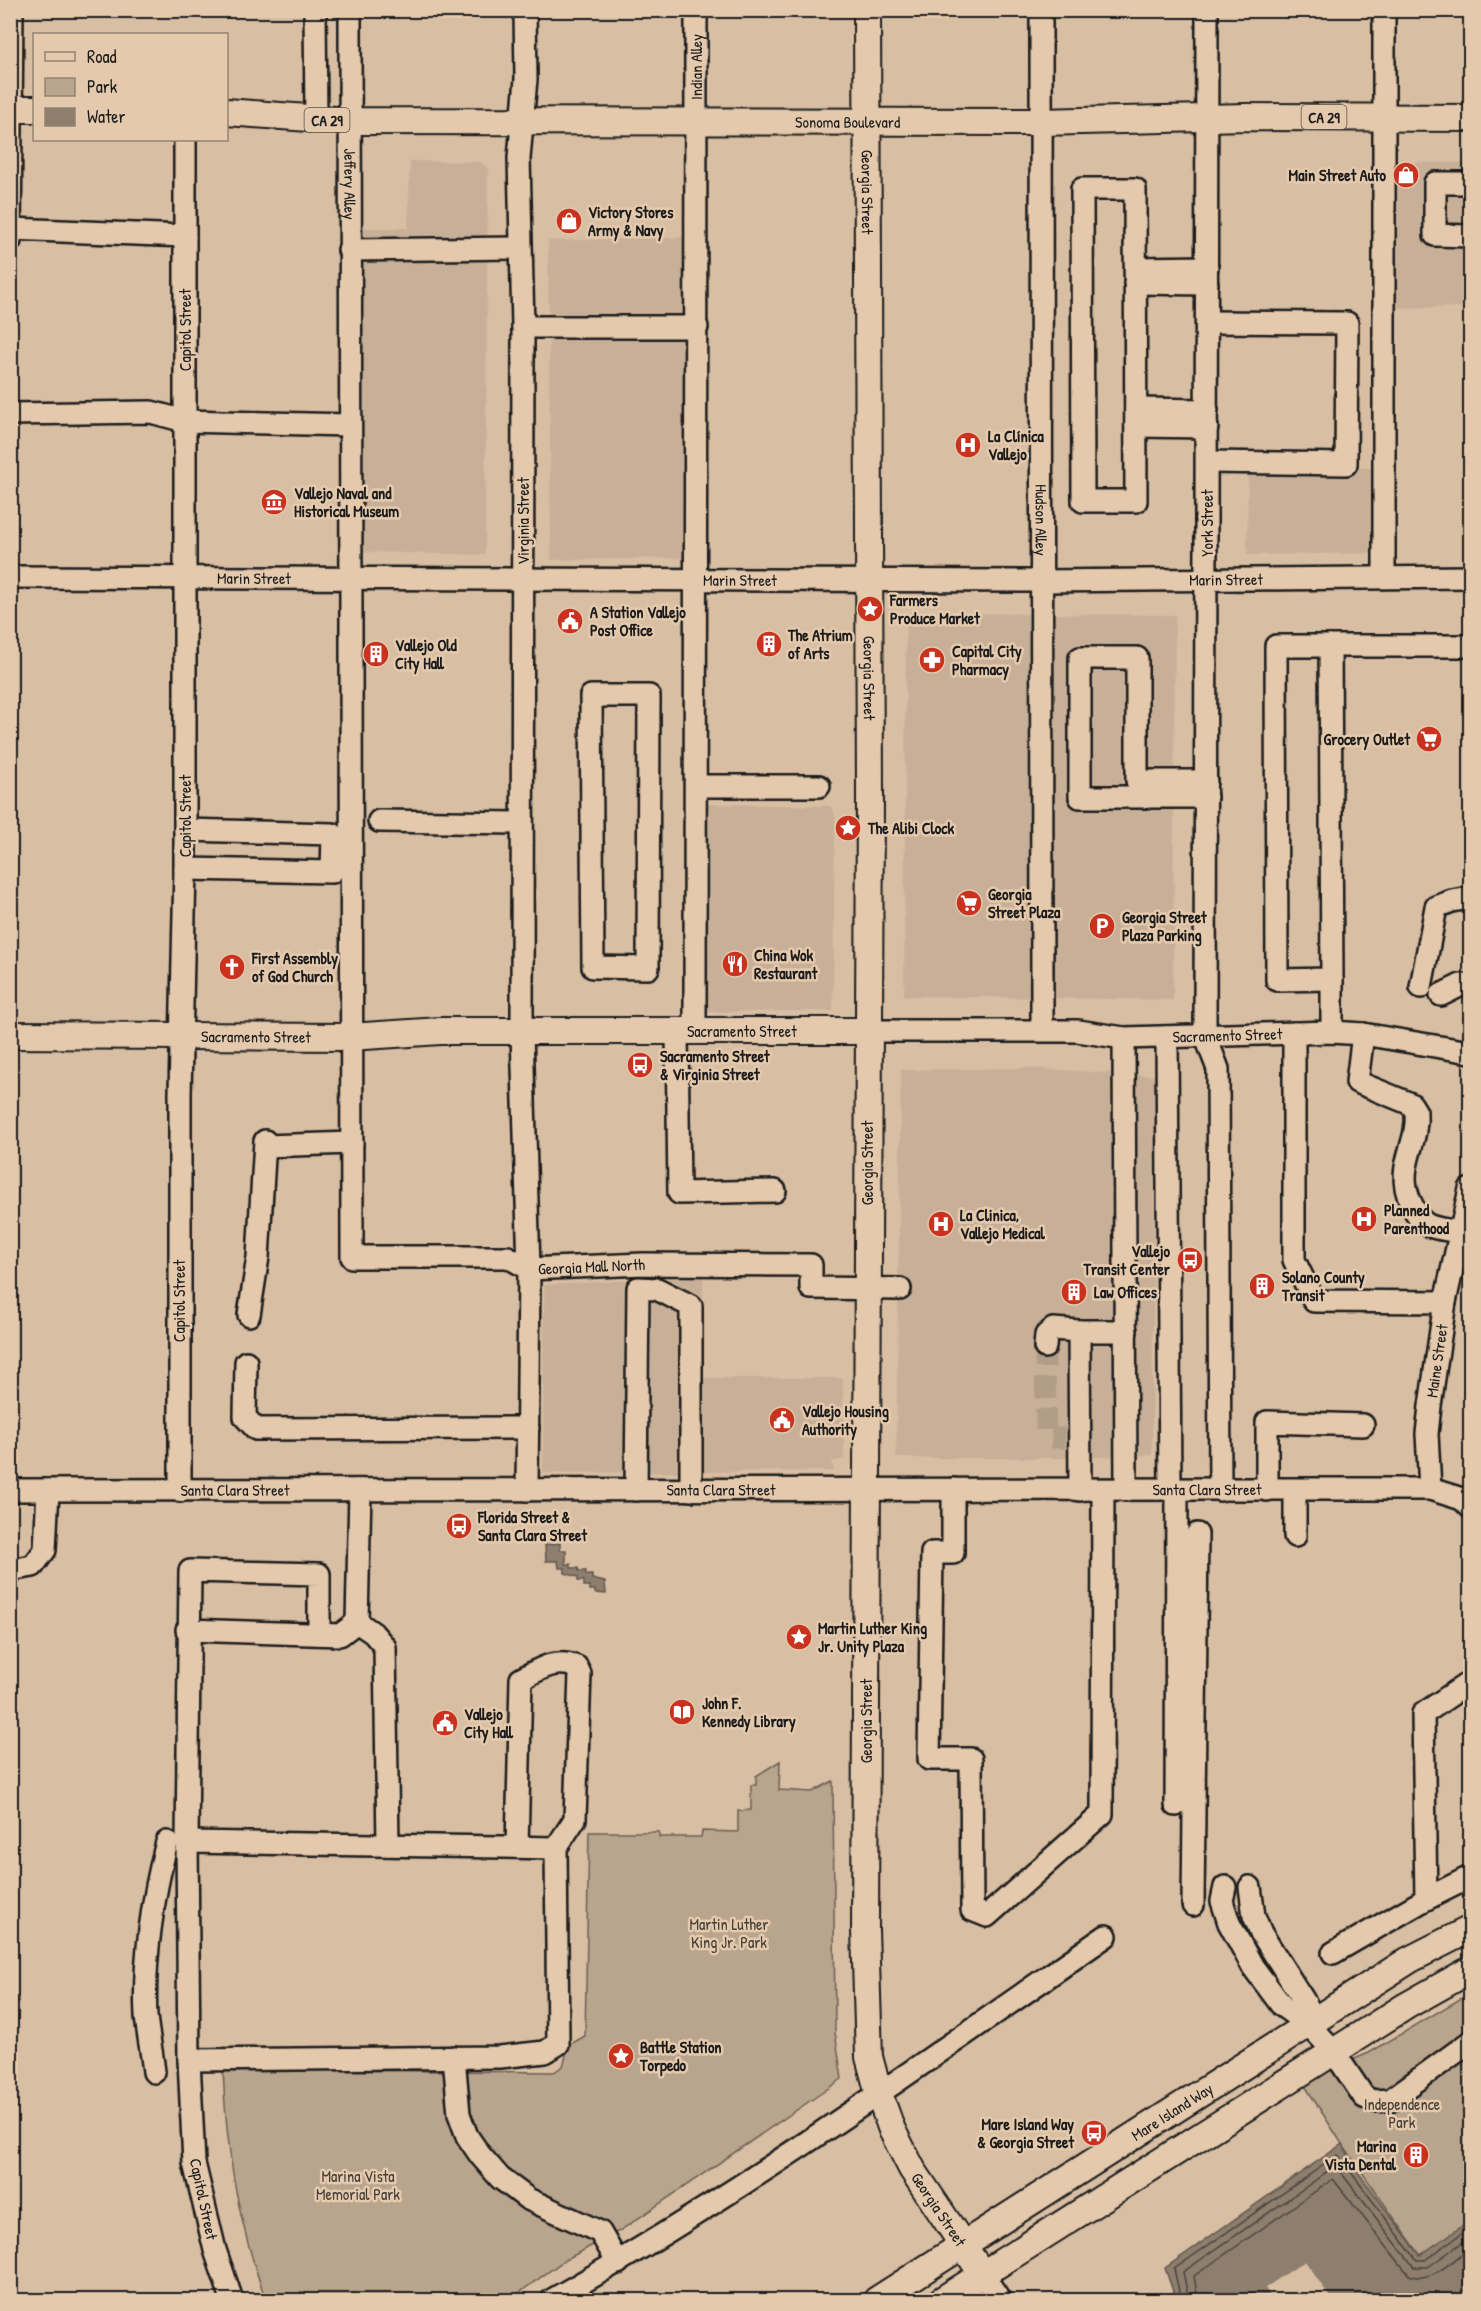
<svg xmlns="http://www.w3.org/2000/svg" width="1481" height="2311" font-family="'Patrick Hand',sans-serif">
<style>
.built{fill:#c8b098}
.green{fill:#b9a48d;stroke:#6a6054;stroke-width:1.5}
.water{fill:#8d7e6e;stroke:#60574d;stroke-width:1.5}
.pier{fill:#d8bea3}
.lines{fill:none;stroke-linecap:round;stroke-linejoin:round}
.shore{stroke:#49433d;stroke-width:1.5}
.minor-tunnel{stroke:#b29e88;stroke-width:21;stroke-dasharray:21 10;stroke-linecap:butt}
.minor-casing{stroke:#1c1c1c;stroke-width:26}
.major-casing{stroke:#1c1c1c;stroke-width:30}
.minor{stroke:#e4c9ac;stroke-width:21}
.major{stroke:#e4c9ac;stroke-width:26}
.labels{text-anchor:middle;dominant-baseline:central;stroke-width:5;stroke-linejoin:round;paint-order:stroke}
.shield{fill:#e4c9ac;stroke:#585047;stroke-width:1.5}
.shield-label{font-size:15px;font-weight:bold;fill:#1c1c1c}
.street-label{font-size:16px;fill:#1c1c1c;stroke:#e4c9ac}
.poi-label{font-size:16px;font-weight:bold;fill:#1c1c1c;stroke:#e4c9ac;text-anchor:start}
.park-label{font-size:16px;fill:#433e38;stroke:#e4c9ac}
</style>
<rect width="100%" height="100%" fill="#d8bea3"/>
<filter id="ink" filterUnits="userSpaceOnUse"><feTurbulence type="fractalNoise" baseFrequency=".0167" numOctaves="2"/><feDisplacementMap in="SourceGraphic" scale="12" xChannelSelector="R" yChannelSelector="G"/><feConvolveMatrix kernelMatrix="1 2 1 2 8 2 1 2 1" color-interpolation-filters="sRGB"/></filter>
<g filter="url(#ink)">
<path class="built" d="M 410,161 L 480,162 L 488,168 L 485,555 L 362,552 L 364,395 L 361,228 L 408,228 Z
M 1392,162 L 1470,163 L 1470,307 L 1392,308 Z
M 686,237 L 689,558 L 551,560 L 548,241 Z
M 1248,468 L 1378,468 L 1377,553 L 1247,555 Z
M 906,613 L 1175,615 L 1173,1000 L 904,996 Z
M 707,804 L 830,806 L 835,814 L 833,1011 L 702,1012 Z
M 1030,1068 L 1155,1076 L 1152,1455 L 1064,1458 L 896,1458 L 901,1070 Z
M 703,1276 L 703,1378 L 843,1378 L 844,1459 L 832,1462 L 834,1471 L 543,1473 L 544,1285 Z"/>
<path class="green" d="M 780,1761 L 779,1790 L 812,1792 L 833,1781 L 835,2032 L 842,2079 L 621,2230 L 565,2260 L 509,2300 L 266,2300 C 238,2223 226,2151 223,2069 L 554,2072 L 563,2066 L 569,2045 L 585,2036 L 589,1832 L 659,1832 L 659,1837 L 701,1837 L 702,1831 L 738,1832 L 738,1811 L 751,1810 L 751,1785 L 756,1785 L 756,1776 Z
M 1470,1993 L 1470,2221 L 1421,2256 L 1342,2144 L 1302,2081 L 1369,2053 Z"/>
<path class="water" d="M 560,1543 L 560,1550 L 566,1550 L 566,1564 L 571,1564 L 571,1568 L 578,1568 L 579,1571 L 586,1571 L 586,1575 L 592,1575 L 592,1579 L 605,1582 L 606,1594 L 595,1593 L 595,1590 L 590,1590 L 590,1586 L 584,1586 L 584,1581 L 578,1581 L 578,1577 L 565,1573 L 565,1568 L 559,1568 L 558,1561 L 546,1561 L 545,1545 Z
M 1342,2144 L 1355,2168 L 1420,2255 L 1470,2221 L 1470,2300 L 1176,2300 L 1165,2268 Z"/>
<path class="pier" d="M 1305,2261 L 1332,2300 L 1273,2300 L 1265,2288 Z"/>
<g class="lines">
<path class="shore" d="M 1181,2300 L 1174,2269 L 1338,2155 L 1417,2260 L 1425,2260 L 1470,2228
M 1189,2300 L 1183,2272 L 1336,2166 L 1414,2267 L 1428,2267 L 1470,2237
M 1198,2300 L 1194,2276 L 1333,2179 L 1409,2275 C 1432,2284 1453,2260 1470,2248"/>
<path class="minor-tunnel" d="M 1045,1347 L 1046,1431 L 1051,1438 L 1065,1438"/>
<defs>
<g id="minor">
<path d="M 315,10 L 316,120"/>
<path id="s1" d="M 350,10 L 352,1257 L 508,1257 L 529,1269 L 527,1490"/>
<path id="s2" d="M 525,10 L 526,79 L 519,158 L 523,327 L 522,1033 L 529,1269 L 643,1264 L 811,1265 L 811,1288 L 900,1289"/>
<path id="s3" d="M 1041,10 L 1042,1030"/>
<path d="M 1207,10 L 1205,1035 L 1218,1069 L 1220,1490"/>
<path d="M 1384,10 L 1384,576"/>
<path d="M 1470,183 L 1435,183 L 1435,235 L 1470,236"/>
<path d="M 1082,189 L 1135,189 L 1136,501 L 1083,501 Z"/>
<path d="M 11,229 L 185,236"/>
<path d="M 10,241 L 12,10"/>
<path d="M 349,250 L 520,248"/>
<path d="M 1136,268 L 1207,267"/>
<path d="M 1135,283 L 1207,284"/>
<path d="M 1207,322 L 1347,323 L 1346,464 L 1207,462"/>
<path d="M 523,327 L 697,327"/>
<path d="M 1136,409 L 1207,410"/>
<path d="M 10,414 L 151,412 L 185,421 L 349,425"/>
<path d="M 1136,426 L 1207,427"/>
<path id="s4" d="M 10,577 L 1040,581 L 1470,577"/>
<path d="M 1276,646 L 1330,646 L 1332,979 L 1277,980 Z"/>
<path d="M 1330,646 L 1470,646"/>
<path d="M 591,696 L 649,696 L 648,968 L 593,967 Z"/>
<path d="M 696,786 L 819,786"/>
<path d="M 1206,797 L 1080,797 L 1080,658 L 1137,658 L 1137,781 L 1206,781"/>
<path d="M 379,821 L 522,823"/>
<path d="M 185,869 L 332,872 L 333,834 L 185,830"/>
<path d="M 1332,979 L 1332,1032"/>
<path d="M 1421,987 L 1436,907 L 1452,901 L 1470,898"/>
<path d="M 1441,995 L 1461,985 L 1470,985"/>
<path id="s5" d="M 695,1031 L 696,10"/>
<path id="s6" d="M 868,1031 L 1078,1031 L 1124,1038 L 1332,1032 L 1363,1034 L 1470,1052"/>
<path d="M 677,1032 L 679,1193 L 775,1191"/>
<path d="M 1294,1033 L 1294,1260 L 1314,1301 L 1445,1302"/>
<path d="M 1363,1034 L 1357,1082 L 1411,1104 L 1416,1112 C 1419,1146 1394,1167 1411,1203 C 1423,1230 1432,1227 1459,1232"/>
<path d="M 1167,1037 L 1170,1491"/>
<path d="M 1124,1038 L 1126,1490"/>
<path d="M 265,1146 L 352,1143"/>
<path d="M 249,1315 L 258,1257 L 265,1141"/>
<path d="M 1045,1347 L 1046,1335 L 1053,1329 L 1079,1331"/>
<path d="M 246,1362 L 245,1417 L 256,1429 L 528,1428"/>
<path d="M 953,1489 L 953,1553 L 932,1553 L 929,1759 L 971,1759 L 972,1910 L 987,1916 L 1102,1814 L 1103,1490"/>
<path id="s7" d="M 1430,1489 L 1427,1434 L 1430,1406 L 1445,1302 L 1470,1189"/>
<path id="s8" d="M 10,1490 L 1430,1489 L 1462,1499 L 1470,1507"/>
<path d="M 636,1490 L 638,1288 L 657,1289 L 691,1306 L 691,1490"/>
<path d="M 1080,1490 L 1079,1331 L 1126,1331"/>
<path d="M 1267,1490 L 1267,1422 L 1363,1425"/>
<path d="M 1295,1490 L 1295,1536"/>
<path d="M 180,1491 L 180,1094 L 185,869 L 185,140"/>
<path d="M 10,1570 L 33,1566 L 45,1550 L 48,1490"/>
<path d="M 357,1622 L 373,1633 L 385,1647 L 388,1845"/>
<path d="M 357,1622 L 360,1490"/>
<path d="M 187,1630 L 340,1635 L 357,1622"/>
<path d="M 1470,1682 L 1423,1714 L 1426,1899 L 1470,1877"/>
<path d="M 1176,1805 L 1177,1491"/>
<path d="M 187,1842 L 556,1848"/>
<path d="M 1225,1887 L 1222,1901 L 1229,1923 L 1253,1967 L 1282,2006 L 1310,2026 L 1334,2052 L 1364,2097 L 1373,2101 L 1390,2100 L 1470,2042"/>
<path d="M 1250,1887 L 1254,1916 L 1261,1933 L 1306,2004 L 1310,2026"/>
<path d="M 1193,1905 L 1197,1534"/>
<path d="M 1333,1953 L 1426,1899"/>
<path d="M 454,2057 L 459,2114 L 467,2136 L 480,2155 L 500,2178 L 528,2199 L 600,2232 L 618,2263"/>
<path d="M 189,2060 L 500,2057 L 545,2052 L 558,2044 L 556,1848 L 575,1819 L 580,1674 L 577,1667 C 555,1658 540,1669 521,1679 L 517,1847"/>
<path d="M 154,2072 C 152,2053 148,2035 146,2016 C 143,1962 153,1895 167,1842"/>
<path d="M 983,2275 L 1000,2300"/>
<path d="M 232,2300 L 215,2250 L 194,2163 L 189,2060 L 187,1842 L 190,1571 L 319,1574 L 319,1634"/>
<path d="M 552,2300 C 745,2191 925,2062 1106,1936"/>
</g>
<g id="major">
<path id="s9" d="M 867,10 L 870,795 L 865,1930 L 869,2057 L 879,2094 L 892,2130 L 912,2169 L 983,2275"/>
<path d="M 10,109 L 34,109"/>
<path id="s10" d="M 226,112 L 349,121 L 1040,122 L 1246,117 L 1470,118"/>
<path id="s11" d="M 10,1035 L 350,1037 L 440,1031 L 868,1031"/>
<path id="s12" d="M 877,2300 L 1409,1960 L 1470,1929"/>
<path d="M 942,2300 L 1406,2006 L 1470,1970"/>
</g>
</defs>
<use href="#minor" class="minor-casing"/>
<use href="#major" class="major-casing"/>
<use href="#minor" class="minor"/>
<use href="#major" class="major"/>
</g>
</g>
<defs>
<symbol id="shop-disc" viewBox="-11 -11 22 22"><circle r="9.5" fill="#c8321e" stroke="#e4c9ac"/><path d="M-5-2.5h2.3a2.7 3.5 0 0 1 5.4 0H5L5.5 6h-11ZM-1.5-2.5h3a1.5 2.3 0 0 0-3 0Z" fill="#fff"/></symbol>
<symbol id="hospital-disc" viewBox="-11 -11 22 22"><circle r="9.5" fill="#c8321e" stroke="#e4c9ac"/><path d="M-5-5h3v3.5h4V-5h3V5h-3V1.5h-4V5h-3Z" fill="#fff"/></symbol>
<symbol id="museum-disc" viewBox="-11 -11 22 22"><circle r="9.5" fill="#c8321e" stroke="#e4c9ac"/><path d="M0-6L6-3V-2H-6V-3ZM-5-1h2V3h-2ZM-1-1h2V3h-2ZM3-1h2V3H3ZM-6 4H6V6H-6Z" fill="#fff"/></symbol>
<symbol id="sight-disc" viewBox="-11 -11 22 22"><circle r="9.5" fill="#c8321e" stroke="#e4c9ac"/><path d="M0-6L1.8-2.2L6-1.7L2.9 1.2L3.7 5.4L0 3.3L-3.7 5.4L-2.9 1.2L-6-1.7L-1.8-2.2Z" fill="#fff"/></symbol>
<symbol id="civic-disc" viewBox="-11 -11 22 22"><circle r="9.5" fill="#c8321e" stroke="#e4c9ac"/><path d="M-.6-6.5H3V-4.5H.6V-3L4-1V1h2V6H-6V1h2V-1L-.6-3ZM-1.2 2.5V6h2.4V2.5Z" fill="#fff"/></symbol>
<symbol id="building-disc" viewBox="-11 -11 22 22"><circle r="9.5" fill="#c8321e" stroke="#e4c9ac"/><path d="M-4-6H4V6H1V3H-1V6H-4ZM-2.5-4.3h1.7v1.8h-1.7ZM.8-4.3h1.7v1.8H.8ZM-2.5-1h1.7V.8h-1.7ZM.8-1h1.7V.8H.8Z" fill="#fff"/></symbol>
<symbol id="pharmacy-disc" viewBox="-11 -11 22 22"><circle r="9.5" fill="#c8321e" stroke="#e4c9ac"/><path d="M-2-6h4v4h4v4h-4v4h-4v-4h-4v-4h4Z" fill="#fff"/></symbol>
<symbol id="supermarket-disc" viewBox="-11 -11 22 22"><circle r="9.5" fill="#c8321e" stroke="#e4c9ac"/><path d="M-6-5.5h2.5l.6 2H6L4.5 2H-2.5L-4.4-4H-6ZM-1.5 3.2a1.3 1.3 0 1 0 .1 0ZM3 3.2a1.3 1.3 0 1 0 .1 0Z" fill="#fff"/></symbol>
<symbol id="parking-disc" viewBox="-11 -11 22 22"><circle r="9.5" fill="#c8321e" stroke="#e4c9ac"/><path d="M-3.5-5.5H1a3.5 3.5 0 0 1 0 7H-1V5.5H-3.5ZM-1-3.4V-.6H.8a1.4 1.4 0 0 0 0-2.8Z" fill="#fff"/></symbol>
<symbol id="restaurant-disc" viewBox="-11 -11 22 22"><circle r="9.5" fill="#c8321e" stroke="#e4c9ac"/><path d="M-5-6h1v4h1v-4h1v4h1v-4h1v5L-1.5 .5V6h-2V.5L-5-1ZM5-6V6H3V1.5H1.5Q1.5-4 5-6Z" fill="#fff"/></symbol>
<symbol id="church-disc" viewBox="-11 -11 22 22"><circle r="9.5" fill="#c8321e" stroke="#e4c9ac"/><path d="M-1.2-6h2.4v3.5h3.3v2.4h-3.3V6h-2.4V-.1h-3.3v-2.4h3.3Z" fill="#fff"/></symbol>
<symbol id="bus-disc" viewBox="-11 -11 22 22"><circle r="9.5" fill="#c8321e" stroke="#e4c9ac"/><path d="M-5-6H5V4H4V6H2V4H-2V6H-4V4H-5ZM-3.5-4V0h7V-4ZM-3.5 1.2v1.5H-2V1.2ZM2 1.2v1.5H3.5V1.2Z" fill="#fff"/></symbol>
<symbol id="library-disc" viewBox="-11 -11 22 22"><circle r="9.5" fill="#c8321e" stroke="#e4c9ac"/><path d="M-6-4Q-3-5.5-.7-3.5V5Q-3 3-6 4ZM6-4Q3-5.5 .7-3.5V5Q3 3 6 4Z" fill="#fff"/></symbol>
</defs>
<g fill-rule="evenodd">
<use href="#shop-disc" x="1391" y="160" width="30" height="30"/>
<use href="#shop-disc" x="554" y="206" width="30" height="30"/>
<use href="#hospital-disc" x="953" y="430" width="30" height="30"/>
<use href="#museum-disc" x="259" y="487" width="30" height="30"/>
<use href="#sight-disc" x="855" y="594" width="30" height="30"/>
<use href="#civic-disc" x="555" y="606" width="30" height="30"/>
<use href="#building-disc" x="754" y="629" width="30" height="30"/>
<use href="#building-disc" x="361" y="639" width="30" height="30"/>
<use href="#pharmacy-disc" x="917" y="645" width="30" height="30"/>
<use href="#supermarket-disc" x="1414" y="724" width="30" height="30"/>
<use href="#sight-disc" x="833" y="813" width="30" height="30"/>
<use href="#supermarket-disc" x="954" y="888" width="30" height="30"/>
<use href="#parking-disc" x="1087" y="911" width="30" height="30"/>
<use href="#restaurant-disc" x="720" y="949" width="30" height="30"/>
<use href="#church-disc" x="217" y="952" width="30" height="30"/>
<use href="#bus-disc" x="625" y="1050" width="30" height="30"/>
<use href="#hospital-disc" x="1349" y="1204" width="30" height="30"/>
<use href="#hospital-disc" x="926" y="1209" width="30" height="30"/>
<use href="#bus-disc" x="1175" y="1245" width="30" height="30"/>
<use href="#building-disc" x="1247" y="1271" width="30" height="30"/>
<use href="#building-disc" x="1059" y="1277" width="30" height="30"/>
<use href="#civic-disc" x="767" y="1405" width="30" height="30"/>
<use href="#bus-disc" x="444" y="1511" width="30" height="30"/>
<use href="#sight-disc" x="784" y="1622" width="30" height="30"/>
<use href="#library-disc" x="667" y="1697" width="30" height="30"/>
<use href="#civic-disc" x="430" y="1708" width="30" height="30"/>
<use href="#sight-disc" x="606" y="2041" width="30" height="30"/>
<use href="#bus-disc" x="1079" y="2118" width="30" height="30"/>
<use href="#building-disc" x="1401" y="2140" width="30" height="30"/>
</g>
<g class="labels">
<g class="shield">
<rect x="1301.5" y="105" width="45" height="24" rx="4.5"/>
<rect x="304.5" y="108" width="45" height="24" rx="4.5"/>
</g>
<g class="shield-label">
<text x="1324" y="117">CA 29</text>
<text x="327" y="120">CA 29</text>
</g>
<g class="street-label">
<text stroke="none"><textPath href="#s5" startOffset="964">Indian Alley</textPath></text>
<text stroke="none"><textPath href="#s10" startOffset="622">Sonoma Boulevard</textPath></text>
<text stroke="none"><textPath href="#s1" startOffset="174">Jeffery Alley</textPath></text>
<text stroke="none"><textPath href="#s9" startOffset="182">Georgia Street</textPath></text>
<text transform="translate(185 330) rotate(-90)">Capitol Street</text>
<text stroke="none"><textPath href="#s3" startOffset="510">Hudson Alley</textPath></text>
<text transform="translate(523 521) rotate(-90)">Virginia Street</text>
<text transform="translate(1207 523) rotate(-90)">York Street</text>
<text stroke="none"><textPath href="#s4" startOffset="244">Marin Street</textPath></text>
<text stroke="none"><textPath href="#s4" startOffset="730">Marin Street</textPath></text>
<text stroke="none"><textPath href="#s4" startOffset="1216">Marin Street</textPath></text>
<text stroke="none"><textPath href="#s9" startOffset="668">Georgia Street</textPath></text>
<text transform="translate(185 816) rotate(-90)">Capitol Street</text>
<text stroke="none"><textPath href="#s11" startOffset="732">Sacramento Street</textPath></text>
<text stroke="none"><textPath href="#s6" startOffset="360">Sacramento Street</textPath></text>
<text stroke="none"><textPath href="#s11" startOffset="246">Sacramento Street</textPath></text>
<text transform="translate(867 1163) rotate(-90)">Georgia Street</text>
<text stroke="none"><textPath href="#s2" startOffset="1322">Georgia Mall North</textPath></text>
<text transform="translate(179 1301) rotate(-90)">Capitol Street</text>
<text stroke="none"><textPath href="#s7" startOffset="129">Maine Street</textPath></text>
<text stroke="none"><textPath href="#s8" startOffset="711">Santa Clara Street</textPath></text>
<text stroke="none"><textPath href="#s8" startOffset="1197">Santa Clara Street</textPath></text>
<text stroke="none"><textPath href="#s8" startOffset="225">Santa Clara Street</textPath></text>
<text transform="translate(866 1721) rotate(-90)">Georgia Street</text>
<text stroke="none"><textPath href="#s12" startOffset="350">Mare Island Way</textPath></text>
<text transform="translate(204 2199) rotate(78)">Capitol Street</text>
<text stroke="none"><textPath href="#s9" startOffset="2216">Georgia Street</textPath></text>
</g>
<g class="poi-label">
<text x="1386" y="175" text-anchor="end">Main Street Auto</text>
<text x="588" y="212">Victory Stores<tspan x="588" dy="18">Army &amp; Navy</tspan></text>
<text x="988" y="436">La Clínica<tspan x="988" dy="18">Vallejo</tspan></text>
<text x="294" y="493">Vallejo Naval and<tspan x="294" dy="18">Historical Museum</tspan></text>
<text x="890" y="600">Farmers<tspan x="890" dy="18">Produce Market</tspan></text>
<text x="590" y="612">A Station Vallejo<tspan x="590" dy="18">Post Office</tspan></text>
<text x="788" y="635">The Atrium<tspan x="788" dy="18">of Arts</tspan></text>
<text x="395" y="645">Vallejo Old<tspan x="395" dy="18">City Hall</tspan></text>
<text x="952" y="651">Capital City<tspan x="952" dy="18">Pharmacy</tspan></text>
<text x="1410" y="739" text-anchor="end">Grocery Outlet</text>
<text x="868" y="828">The Alibi Clock</text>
<text x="988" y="894">Georgia<tspan x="988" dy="18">Street Plaza</tspan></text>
<text x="1122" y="917">Georgia Street<tspan x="1122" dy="18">Plaza Parking</tspan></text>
<text x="754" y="955">China Wok<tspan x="754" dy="18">Restaurant</tspan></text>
<text x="252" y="958">First Assembly<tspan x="252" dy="18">of God Church</tspan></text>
<text x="660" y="1056">Sacramento Street<tspan x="660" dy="18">&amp; Virginia Street</tspan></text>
<text x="1384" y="1210">Planned<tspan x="1384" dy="18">Parenthood</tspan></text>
<text x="960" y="1215">La Clinica,<tspan x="960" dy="18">Vallejo Medical</tspan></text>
<text x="1170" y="1251" text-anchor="end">Vallejo<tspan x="1170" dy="18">Transit Center</tspan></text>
<text x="1282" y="1277">Solano County<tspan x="1282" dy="18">Transit</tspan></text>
<text x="1094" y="1292">Law Offices</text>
<text x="802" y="1411">Vallejo Housing<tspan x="802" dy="18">Authority</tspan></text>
<text x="478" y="1517">Florida Street &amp;<tspan x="478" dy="18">Santa Clara Street</tspan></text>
<text x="818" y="1628">Martin Luther King<tspan x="818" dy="18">Jr. Unity Plaza</tspan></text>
<text x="702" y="1703">John F.<tspan x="702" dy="18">Kennedy Library</tspan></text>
<text x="464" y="1714">Vallejo<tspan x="464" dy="18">City Hall</tspan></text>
<text x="640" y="2047">Battle Station<tspan x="640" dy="18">Torpedo</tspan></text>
<text x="1074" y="2124" text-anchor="end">Mare Island Way<tspan x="1074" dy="18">&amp; Georgia Street</tspan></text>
<text x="1396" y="2146" text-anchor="end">Marina<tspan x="1396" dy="18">Vista Dental</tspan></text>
</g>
<g class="park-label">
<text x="729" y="1924">Martin Luther<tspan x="729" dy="18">King Jr. Park</tspan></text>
<text x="1402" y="2104">Independence<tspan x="1402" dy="18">Park</tspan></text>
<text x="358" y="2176">Marina Vista<tspan x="358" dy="18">Memorial Park</tspan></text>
</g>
</g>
<rect width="1481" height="2311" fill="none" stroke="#e4c9ac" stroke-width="36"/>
<rect x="18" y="18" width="1445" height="2275" fill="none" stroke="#1c1c1c" stroke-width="2" filter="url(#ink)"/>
<rect x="33" y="33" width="195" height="108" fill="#e4c9ac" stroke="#948472" stroke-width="1.5"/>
<rect x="45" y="52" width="30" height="9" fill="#e4c9ac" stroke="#948472" stroke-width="1.5"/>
<text x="87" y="63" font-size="18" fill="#1c1c1c">Road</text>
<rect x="45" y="78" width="30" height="18" fill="#b9a48d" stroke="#948472" stroke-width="1.5"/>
<text x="87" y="93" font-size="18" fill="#1c1c1c">Park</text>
<rect x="45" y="108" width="30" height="18" fill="#8d7e6e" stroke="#948472" stroke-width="1.5"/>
<text x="87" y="123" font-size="18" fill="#1c1c1c">Water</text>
</svg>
